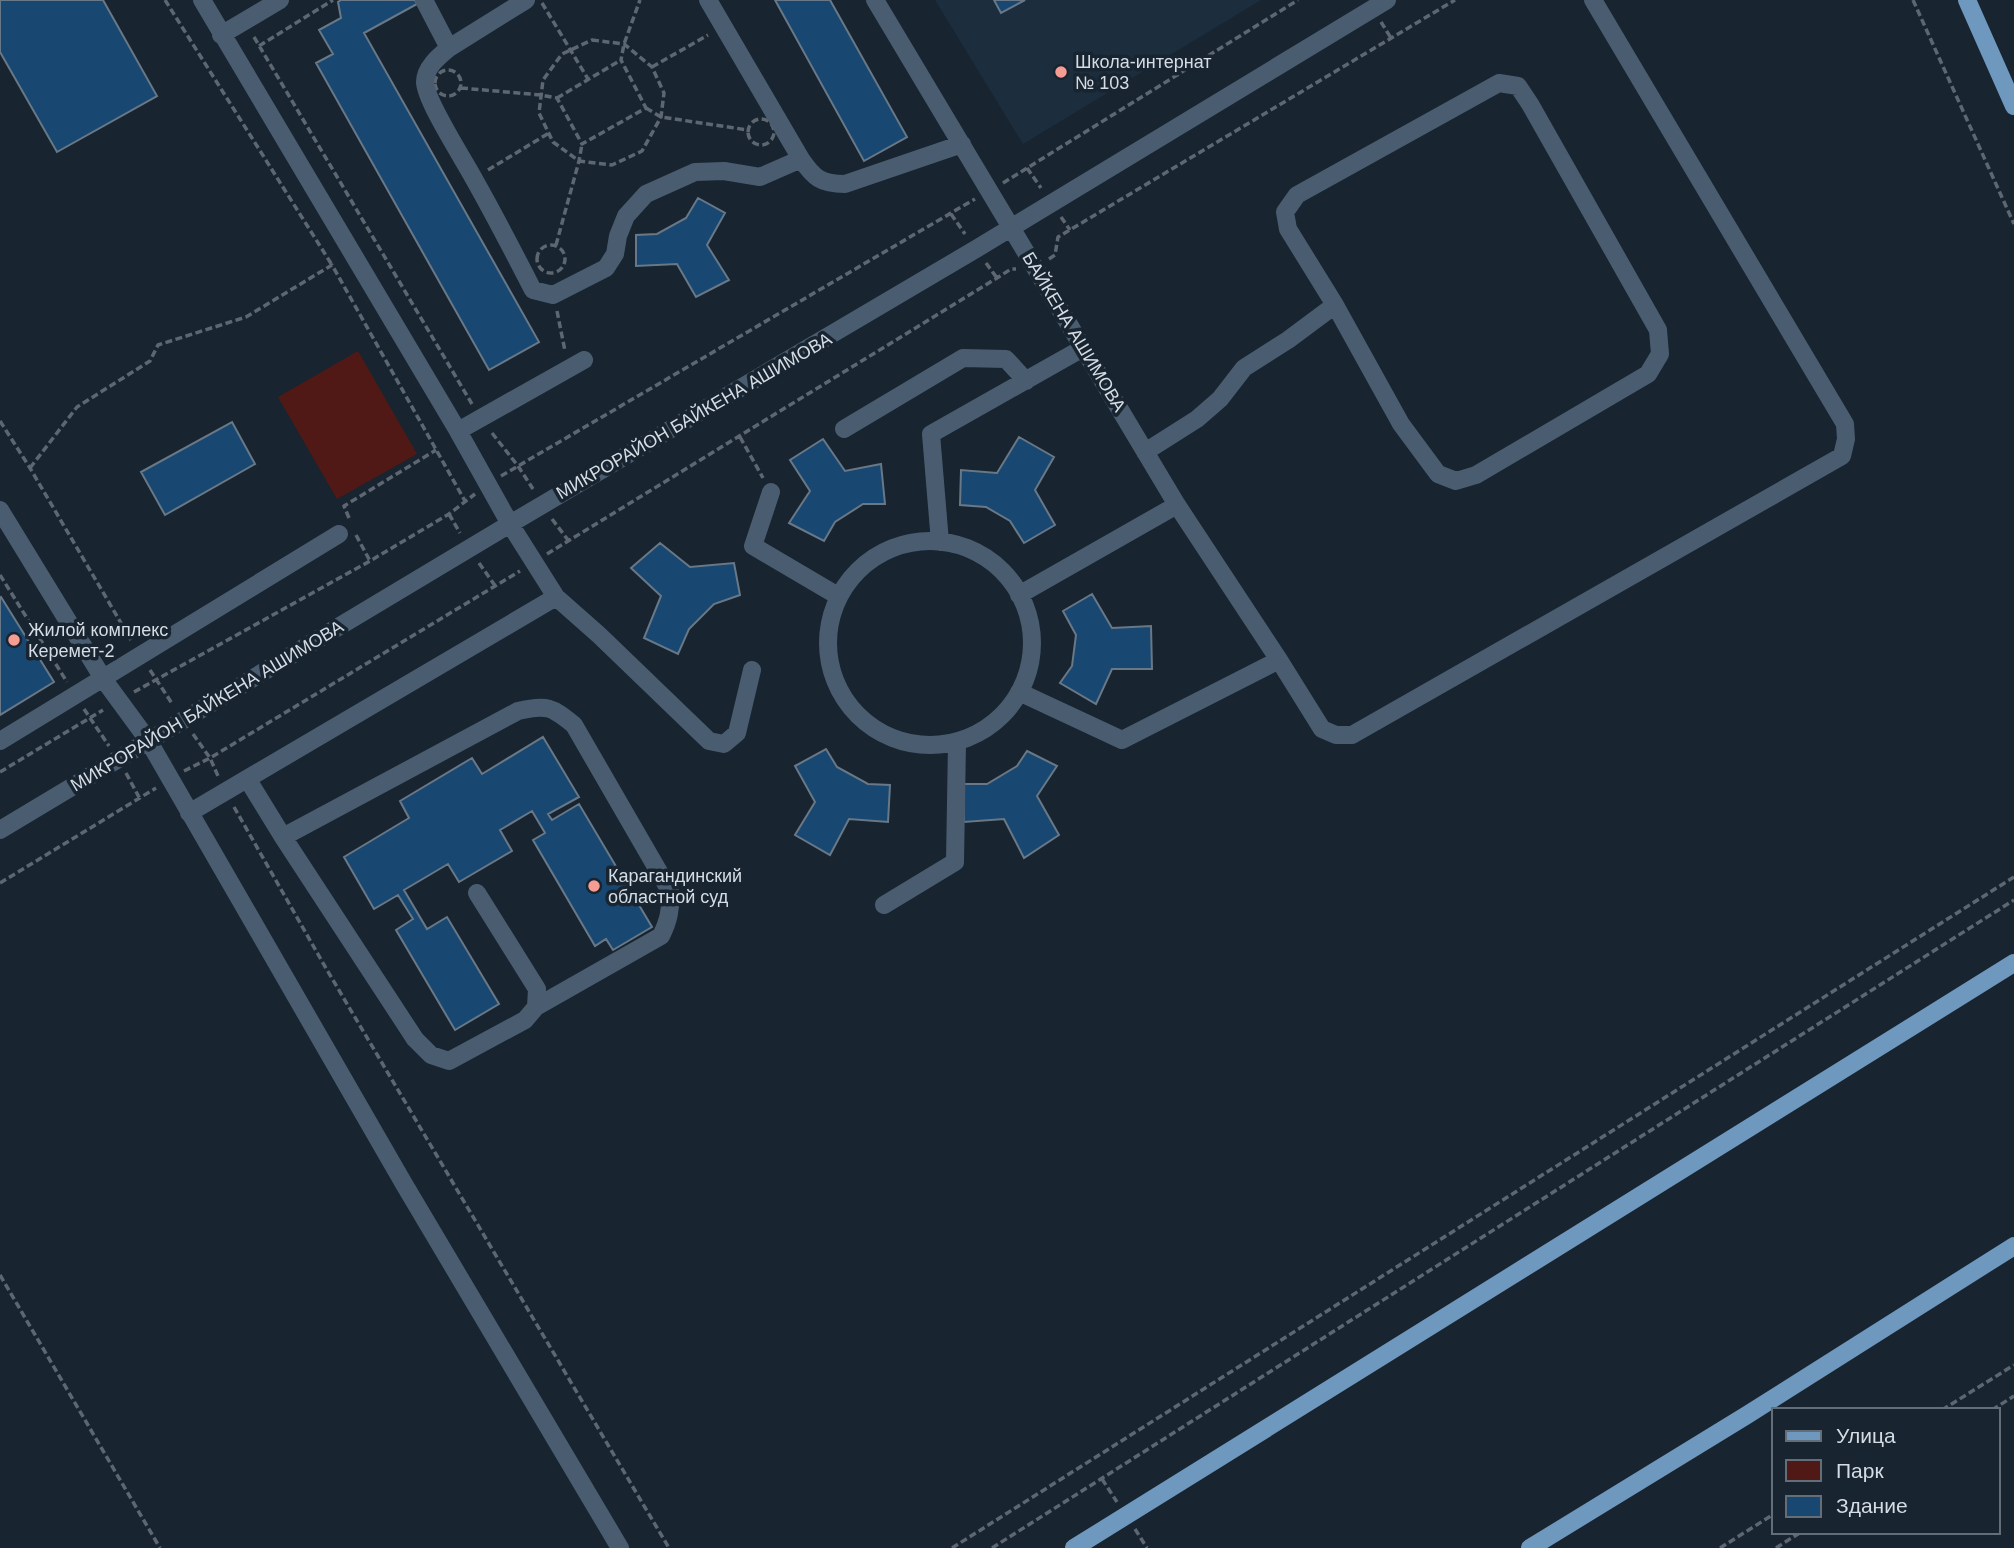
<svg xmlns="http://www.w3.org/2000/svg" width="2014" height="1548" font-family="Arial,sans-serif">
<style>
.built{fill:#1c2e3e}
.green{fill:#511916}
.building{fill:#184871;stroke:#697886;stroke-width:2}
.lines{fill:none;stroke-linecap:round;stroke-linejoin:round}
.path{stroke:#5d6772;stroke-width:3.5;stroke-dasharray:7 3.5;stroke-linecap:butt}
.minor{stroke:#4a5d70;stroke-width:18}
.major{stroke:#6f98be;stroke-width:18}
.poi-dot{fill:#f59c93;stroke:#182430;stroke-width:2.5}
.labels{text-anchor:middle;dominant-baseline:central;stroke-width:7;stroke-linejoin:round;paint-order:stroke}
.poi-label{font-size:18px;fill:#d4dce5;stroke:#182430;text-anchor:start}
.street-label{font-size:18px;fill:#d4dce5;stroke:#182430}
</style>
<rect width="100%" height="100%" fill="#182430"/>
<path class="built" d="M 935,0 L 1261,0 L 1023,144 Z"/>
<path class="green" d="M 358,351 L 417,454 L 337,499 L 278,397 Z"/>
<path class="building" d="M 0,0 L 103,0 L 157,96 L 57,152 L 0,52 Z
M 341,0 L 415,0 L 417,4 L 364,33 L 539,342 L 489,370 L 316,63 L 333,54 L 319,30 L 341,18 L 338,2 Z
M 775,0 L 830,0 L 907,137 L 864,161 Z
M 994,0 L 1025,0 L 1001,13 Z
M 698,198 L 725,213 L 707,245 L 729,280 L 696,297 L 677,264 L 636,266 L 636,235 L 657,234 L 686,218 Z
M 232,422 L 255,464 L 165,515 L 141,472 Z
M 1019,437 L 1054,457 L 1035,490 L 1055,525 L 1024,543 L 1010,521 L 986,507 L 960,505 L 961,470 L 997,473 Z
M 823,439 L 845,471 L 881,464 L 885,504 L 863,504 L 835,522 L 824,541 L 789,523 L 810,491 L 790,460 Z
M 660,543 L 690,567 L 734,563 L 740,595 L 714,604 L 689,629 L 678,654 L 644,638 L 661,596 L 631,568 Z
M 1092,594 L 1112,628 L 1151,626 L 1152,669 L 1112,669 L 1096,704 L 1060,683 L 1072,666 L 1076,635 L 1063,611 Z
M 1,597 L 54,682 L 0,715 L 0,598 Z
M 543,737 L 579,797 L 548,814 L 552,820 L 579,804 L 652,927 L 613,950 L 606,939 L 595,946 L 533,840 L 545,833 L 532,811 L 500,830 L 512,851 L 459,882 L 448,864 L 404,890 L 427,929 L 447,917 L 499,1004 L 455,1030 L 396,930 L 413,919 L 398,895 L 374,909 L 344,857 L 409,818 L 400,801 L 472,758 L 482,774 Z
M 826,749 L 837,767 L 868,784 L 890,785 L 888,822 L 849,819 L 830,855 L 795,835 L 815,802 L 795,766 Z
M 1027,751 L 1057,766 L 1037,796 L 1059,835 L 1024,858 L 1004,819 L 964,822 L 963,784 L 987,784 L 1017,766 Z"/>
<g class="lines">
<path class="path" d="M 165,0 L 332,265
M 1913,0 L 2014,224
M 542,3 L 588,79
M 1381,22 L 1391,38
M 254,37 L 472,404
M 592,40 L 624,44 L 652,67 L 664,93 L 661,117 L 642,151 L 612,165 L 579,161 L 553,142 L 539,113 L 543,80 L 562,54 Z
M 259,46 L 333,0
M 652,67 L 708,35
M435 83a13 13 0 1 1 26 0a13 13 0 1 1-26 0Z
M 461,88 L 541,95 L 557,98 L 582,144 L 646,108 L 621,60 L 624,44 L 640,0
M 557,98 L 621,60
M 646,108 L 661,117 L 748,130
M748 132a13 13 0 1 1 26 0a13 13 0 1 1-26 0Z
M 1027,168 L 1041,188
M 488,170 L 549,133
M 1003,183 L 1298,0
M 951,214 L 965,234
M 1061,217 L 1070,230
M537 259a14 14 0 1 1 28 0a14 14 0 1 1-28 0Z
M 556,245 L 579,161 L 582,144
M 1049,259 L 1055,255 L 1058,237 L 1455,0
M 986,263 L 997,278
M 557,311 L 565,351
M 0,421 L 30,468 L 131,640
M 492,433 L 518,466 L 533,489
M 740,437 L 763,478
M 30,468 L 77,407 L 150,361 L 158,345 L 246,317 L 332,265 L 465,501
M 501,476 L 975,199
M 449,514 L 460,533
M 349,518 L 344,506 L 436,450
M 552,519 L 568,540
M 356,535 L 370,561
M 547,554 L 997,278 L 1011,269 L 1016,269
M 479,563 L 496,587
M 0,575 L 67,682
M 150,670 L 173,705
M 134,692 L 370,561 L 449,514 L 475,494
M 84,709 L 109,746
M 193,734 L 210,758 L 218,776
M 184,771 L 210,758 L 520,571
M 0,772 L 103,710
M 126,773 L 140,799
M 234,807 L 327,970 L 669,1548
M 0,883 L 156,788
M 0,1275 L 160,1548
M 1942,1410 L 2014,1365
M 1992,1410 L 2014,1396
M 1102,1479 L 1117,1502
M 1135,1529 L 1147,1548
M 952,1548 L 2014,877
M 992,1548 L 2014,900
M 1720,1548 L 1774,1514
M 1776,1548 L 1801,1532"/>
<path class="minor" d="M 424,0 L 449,48 L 526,0
M 708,0 L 801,159 C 814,178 821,184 845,184 L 962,144
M 875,0 L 1177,505 L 1279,660 L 1322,729 L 1336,735 L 1352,735 L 1842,456 L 1846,439 L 1845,424 L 1593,0
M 221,35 L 280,0
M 449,48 C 438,57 425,68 425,82 C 425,100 464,160 474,179 C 495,216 514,253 533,290 L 553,295 L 606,268 L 615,254 L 618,236 L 626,216 L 646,194 L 695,172 L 724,171 L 760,177 L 801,159
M 1499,83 L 1518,86 L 1530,104 L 1658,330 L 1660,354 L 1648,374 L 1476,475 L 1456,481 L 1438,474 L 1401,424 L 1335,305 L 1288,229 L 1285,212 L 1297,195 Z
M 844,429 L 963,358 L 1006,359 L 1026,381
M 458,431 L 584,360
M 1145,452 L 1197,419 L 1220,399 L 1244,368 L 1288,340 L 1335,305
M 771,492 L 753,546 L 838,596
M 0,510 L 104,680 L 148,740 L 404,1184 L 620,1548
M828 643a102 102 0 1 1 204 0a102 102 0 1 1-204 0Z
M 940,542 L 931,434 L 1083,348
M 1019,595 L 1177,505
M 556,597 L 599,635 L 709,741 L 724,744 L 737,733 L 752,670
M 1019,692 L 1122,740 L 1279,660
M 0,741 L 339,534
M 248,780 L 283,837 L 415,1039 L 431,1055 L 449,1061 L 525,1020 L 536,1007 L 537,989 L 477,893
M 189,813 L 556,597 L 510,524 L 458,431 L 202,0
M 0,830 L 510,524 L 976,249 L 1387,0
M 283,837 L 518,711 C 547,704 552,707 574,725 L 670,891 C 671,909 669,920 661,936 L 536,1007
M 884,905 L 955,862 L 957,743"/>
<path class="major" d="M 1967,0 L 2014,106
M 1074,1548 L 2014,963
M 1530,1548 L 1747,1415 L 2014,1246"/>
</g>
<g class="poi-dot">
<circle cx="1061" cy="72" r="7"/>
<circle cx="14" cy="640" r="7"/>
<circle cx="594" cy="886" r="7"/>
</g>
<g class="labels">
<g class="poi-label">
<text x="1075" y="62">Школа-интернат<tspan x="1075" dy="21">№ 103</tspan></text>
<text x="28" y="630">Жилой комплекс<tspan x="28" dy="21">Керемет-2</tspan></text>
<text x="608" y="876">Карагандинский<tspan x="608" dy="21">областной суд</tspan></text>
</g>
<g class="street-label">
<text transform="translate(1074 332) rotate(59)">БАЙКЕНА АШИМОВА</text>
<text transform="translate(694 416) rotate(-30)">МИКРОРАЙОН БАЙКЕНА АШИМОВА</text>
<text transform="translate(207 706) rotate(-31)">МИКРОРАЙОН БАЙКЕНА АШИМОВА</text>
</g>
</g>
<rect x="1772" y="1408" width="228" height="126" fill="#182430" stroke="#636e78" stroke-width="2"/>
<rect x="1786" y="1431" width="35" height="10" fill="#6f98be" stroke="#636e78" stroke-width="2"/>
<text x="1836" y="1443" font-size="21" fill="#d4dce5">Улица</text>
<rect x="1786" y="1460" width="35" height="21" fill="#511916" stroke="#636e78" stroke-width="2"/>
<text x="1836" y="1478" font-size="21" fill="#d4dce5">Парк</text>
<rect x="1786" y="1496" width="35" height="21" fill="#184871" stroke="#636e78" stroke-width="2"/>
<text x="1836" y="1513" font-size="21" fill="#d4dce5">Здание</text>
</svg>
